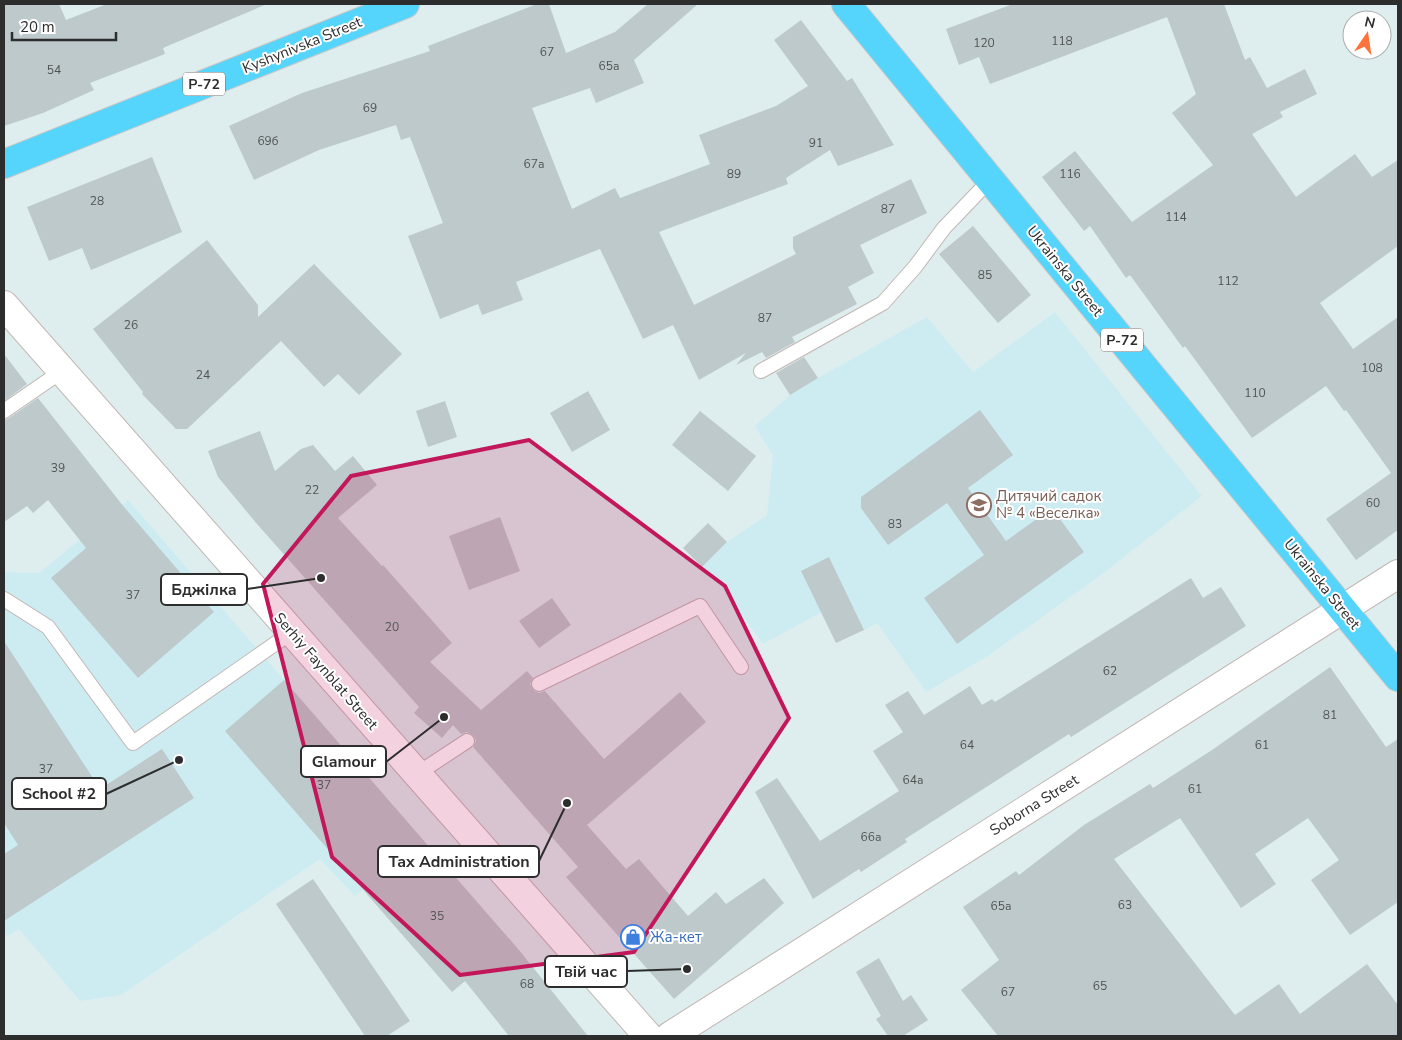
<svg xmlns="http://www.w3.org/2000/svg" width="1402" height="1040" font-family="'Nunito Sans',sans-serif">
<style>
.education{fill:#cdecf2}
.building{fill:#bdc9cb}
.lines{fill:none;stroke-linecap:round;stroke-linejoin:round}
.service-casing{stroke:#c1b6b2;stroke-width:16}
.minor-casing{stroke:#c1b6b2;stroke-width:30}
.primary-casing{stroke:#c8c8c8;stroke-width:30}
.service{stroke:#fff;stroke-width:14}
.minor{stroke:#fff;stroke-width:28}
.primary{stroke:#56d5fc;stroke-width:28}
.marked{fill:#c2185b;fill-opacity:0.2;stroke:#c2185b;stroke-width:4;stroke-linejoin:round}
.labels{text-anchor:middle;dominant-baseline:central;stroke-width:4;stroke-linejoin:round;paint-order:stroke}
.number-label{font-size:12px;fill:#515454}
.shield{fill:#fff;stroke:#6c6c6c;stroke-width:1}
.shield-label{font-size:14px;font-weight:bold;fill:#2d2d2d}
.street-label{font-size:15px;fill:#2d2d2d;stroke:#fff}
.education-label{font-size:15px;fill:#785e54;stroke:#fff;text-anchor:start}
.shop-label{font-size:15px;fill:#366cbe;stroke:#fff;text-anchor:start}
.leader{fill:none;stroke:#2d2d2d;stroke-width:2}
.callout-dot{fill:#2d2d2d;stroke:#fff;stroke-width:2}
.callout{fill:#fff;stroke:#2d2d2d;stroke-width:2}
.callout-label{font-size:16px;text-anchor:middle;font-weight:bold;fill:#2d2d2d}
</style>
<rect width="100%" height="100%" fill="#deeeef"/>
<path class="education" d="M 1055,312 L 1202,496 L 1097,578 L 988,656 L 926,692 L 877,623 L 864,630 L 829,558 L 801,571 L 822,612 L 763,644 L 715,578 L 702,567 L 727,542 L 767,515 L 773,456 L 755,426 L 790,395 L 818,378 L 927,317 L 973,372 Z
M 128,500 L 423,840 L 355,896 L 320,859 L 121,995 L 80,1001 L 19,929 L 7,936 L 4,931 L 4,572 L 39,573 Z"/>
<path class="building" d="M 4,4 L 59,4 L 66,20 L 107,4 L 267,4 L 163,48 L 165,54 L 90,83 L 94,90 L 43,113 L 4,126 Z
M 537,4 L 549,4 L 566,53 L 615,32 L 648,4 L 698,4 L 634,60 L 644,83 L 596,103 L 590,88 L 532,108 L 572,209 L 615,188 L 620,198 L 710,164 L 699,135 L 776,106 L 808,86 L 774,40 L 801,20 L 847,81 L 852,78 L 894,145 L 838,166 L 830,150 L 786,178 L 788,184 L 659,232 L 694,305 L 796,254 L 793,248 L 793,237 L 911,179 L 927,213 L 860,245 L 874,273 L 848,287 L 857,304 L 792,337 L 795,342 L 766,358 L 762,352 L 736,365 L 746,353 L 699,380 L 673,325 L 643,339 L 600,249 L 516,282 L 523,300 L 482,315 L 478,304 L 440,319 L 408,236 L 443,223 L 410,137 L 401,140 L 396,125 L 319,150 L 254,180 L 229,126 L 302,93 L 430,51 L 428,46 Z
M 1013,4 L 1224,4 L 1245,60 L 1250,57 L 1267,88 L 1305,69 L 1317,94 L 1280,112 L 1283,117 L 1252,134 L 1296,197 L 1355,154 L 1372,177 L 1398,160 L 1398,246 L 1320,303 L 1353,349 L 1398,317 L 1398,530 L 1356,560 L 1326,519 L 1391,473 L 1346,410 L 1344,411 L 1326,386 L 1252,438 L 1185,346 L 1183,348 L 1130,275 L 1126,278 L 1090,226 L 1084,231 L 1042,177 L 1075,151 L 1132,222 L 1213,165 L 1172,113 L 1196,94 L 1167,17 L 990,84 L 979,57 L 959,65 L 946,29 Z
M 152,157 L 182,232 L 91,270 L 82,248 L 49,261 L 27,207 Z
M 973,226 L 1031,295 L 998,323 L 939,254 Z
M 207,240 L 258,305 L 258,317 L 314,264 L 402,354 L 359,395 L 338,374 L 324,387 L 281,341 L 187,429 L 176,429 L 142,394 L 143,392 L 93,329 Z
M 4,354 L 27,384 L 4,401 Z
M 804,357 L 818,378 L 790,395 L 776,373 Z
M 588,391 L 610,430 L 572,452 L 550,413 Z
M 38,398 L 124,507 L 214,612 L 138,678 L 51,578 L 86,548 L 48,500 L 33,513 L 27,506 L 4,522 L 4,420 L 9,418 Z
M 445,401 L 457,437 L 428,447 L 416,411 Z
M 980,410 L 1013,455 L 968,488 L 1006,541 L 1052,508 L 1084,552 L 957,644 L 924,598 L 984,555 L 947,503 L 888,545 L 861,508 L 861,497 Z
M 700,411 L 756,456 L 728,491 L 672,445 Z
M 260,431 L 275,471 L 301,449 L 313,445 L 335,471 L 353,456 L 377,485 L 338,518 L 382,566 L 383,565 L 452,643 L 430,662 L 481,710 L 527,671 L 533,678 L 530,684 L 534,691 L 539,693 L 545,691 L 604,759 L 680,692 L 706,722 L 587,825 L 626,869 L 639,859 L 688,916 L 716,892 L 726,904 L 764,878 L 784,903 L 674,999 L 566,877 L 578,867 L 473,747 L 476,741 L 474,736 L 467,732 L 461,734 L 453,725 L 442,738 L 414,713 L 419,707 L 257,524 L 218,477 L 208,451 Z
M 500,517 L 520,571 L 469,590 L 449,536 Z
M 708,523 L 727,542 L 702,567 L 683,548 Z
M 829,557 L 864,630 L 836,643 L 801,571 Z
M 1191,578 L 1203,598 L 1221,587 L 1246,626 L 1071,737 L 1069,734 L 905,839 L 907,842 L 861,872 L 859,869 L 813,899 L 755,792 L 777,778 L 820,841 L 899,791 L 873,751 L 903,732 L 885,705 L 908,691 L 924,715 L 970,686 L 982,705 L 992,699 L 995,702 Z
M 552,598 L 571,625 L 539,648 L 519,621 Z
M 4,641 L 100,789 L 162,749 L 194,798 L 4,921 L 4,854 L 18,845 L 4,823 Z
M 1330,667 L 1386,747 L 1398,739 L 1398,902 L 1350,935 L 1311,880 L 1339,860 L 1308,818 L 1255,854 L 1276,884 L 1241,908 L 1180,818 L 1114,859 L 1235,1015 L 1279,984 L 1300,1014 L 1367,964 L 1398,1005 L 1398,1036 L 998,1036 L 961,990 L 999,960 L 963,907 L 1016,871 L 1019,875 L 1084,825 L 1150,784 L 1153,788 L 1212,750 Z
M 284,680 L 519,950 L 588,1036 L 509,1036 L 465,981 L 452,992 L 225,731 Z
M 313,879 L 410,1021 L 387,1036 L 365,1036 L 276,904 Z
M 879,958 L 903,1001 L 911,995 L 928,1020 L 903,1036 L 888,1036 L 876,1019 L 881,1016 L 856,972 Z"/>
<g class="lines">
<defs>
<path id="service" d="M 761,371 L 883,303 L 915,267 L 944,228 L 990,180
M 4,411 L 62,371
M 4,599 L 48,627 L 133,743 L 292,632
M 539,684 L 700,606 L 741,667
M 417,774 L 467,741"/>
<path id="minor" d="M 4,305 L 648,1036
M 670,1036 L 1398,574"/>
<path id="primary" d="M 846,4 L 1398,677
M 4,164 L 405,4"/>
</defs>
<use href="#service" class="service-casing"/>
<use href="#minor" class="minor-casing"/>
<use href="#primary" class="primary-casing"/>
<use href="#service" class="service"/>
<use href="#minor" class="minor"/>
<use href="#primary" class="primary"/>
</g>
<path class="marked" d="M 529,440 L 725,586 L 789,718 L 634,952 L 460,975 L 332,857 L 263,584 L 351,476 Z"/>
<defs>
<symbol id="school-ring" viewBox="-11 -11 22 22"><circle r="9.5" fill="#fff" stroke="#8d6e63" stroke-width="1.5"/><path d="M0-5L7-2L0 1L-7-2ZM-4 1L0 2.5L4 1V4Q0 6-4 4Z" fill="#8d6e63"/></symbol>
<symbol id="shop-ring" viewBox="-11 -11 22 22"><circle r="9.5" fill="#fff" stroke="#3f7fe0" stroke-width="1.5"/><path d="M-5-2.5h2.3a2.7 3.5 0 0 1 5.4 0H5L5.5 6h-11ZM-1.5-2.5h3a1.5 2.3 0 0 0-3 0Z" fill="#3f7fe0"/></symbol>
</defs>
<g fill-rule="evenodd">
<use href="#school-ring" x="965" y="491" width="28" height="28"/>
<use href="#shop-ring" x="619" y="923" width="28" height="28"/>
</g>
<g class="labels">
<g class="number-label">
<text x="1062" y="41">118</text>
<text x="984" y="43">120</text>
<text x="547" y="52">67</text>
<text x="609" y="66">65а</text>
<text x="54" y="70">54</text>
<text x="370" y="108">69</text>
<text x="268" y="141">69б</text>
<text x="816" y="143">91</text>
<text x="534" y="164">67а</text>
<text x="734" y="174">89</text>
<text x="1070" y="174">116</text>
<text x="97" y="201">28</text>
<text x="888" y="209">87</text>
<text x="1176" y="217">114</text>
<text x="985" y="275">85</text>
<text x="1228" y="281">112</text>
<text x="765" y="318">87</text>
<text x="131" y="325">26</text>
<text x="1372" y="368">108</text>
<text x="203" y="375">24</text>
<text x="1255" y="393">110</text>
<text x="58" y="468">39</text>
<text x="312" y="490">22</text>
<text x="1373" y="503">60</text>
<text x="895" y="524">83</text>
<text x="133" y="595">37</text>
<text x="392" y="627">20</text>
<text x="1110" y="671">62</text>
<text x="1330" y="715">81</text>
<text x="967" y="745">64</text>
<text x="1262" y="745">61</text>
<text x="46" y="769">37</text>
<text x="913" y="780">64а</text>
<text x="324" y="785">37</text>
<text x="1195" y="789">61</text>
<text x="871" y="837">66а</text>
<text x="1125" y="905">63</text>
<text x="1001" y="906">65а</text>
<text x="437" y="916">35</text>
<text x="527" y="984">68</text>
<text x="1100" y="986">65</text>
<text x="1008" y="992">67</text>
</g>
<g class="shield">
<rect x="183" y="72.5" width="42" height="23" rx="4"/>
<rect x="1101" y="328.5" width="42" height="23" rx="4"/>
</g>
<g class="shield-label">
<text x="204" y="84">Р-72</text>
<text x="1122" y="340">Р-72</text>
</g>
<g class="street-label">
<text transform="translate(302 45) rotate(-22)">Kyshynivska Street</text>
<text transform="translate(1065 271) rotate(51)">Ukrainska Street</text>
<text transform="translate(1322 584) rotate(51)">Ukrainska Street</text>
<text transform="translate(326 671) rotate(49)">Serhiy Faynblat Street</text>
<text transform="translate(1034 805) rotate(-32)">Soborna Street</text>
</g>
<g class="education-label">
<text x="996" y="496">Дитячий садок<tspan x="996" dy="17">№ 4 «Веселка»</tspan></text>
</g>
<g class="shop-label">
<text x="650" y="937">Жа-кет</text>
</g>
</g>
<path class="leader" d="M321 578L247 589M444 717L386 762M179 760L106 794M567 803L539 861M687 969L627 971"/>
<g class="callout-dot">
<circle cx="321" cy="578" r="5"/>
<circle cx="444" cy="717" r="5"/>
<circle cx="179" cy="760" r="5"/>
<circle cx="567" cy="803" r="5"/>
<circle cx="687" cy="969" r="5"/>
</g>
<g class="callout">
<rect x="161" y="574" width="86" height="31" rx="5"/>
<rect x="301" y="746" width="85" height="31" rx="5"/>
<rect x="12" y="778" width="94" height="31" rx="5"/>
<rect x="378" y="846" width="161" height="31" rx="5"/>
<rect x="545" y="956" width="82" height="31" rx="5"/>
</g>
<g class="callout-label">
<text x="204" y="595">Бджілка</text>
<text x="344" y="767">Glamour</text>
<text x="59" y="799">School #2</text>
<text x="459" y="867">Tax Administration</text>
<text x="586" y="977">Твій час</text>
</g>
<rect width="1402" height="1040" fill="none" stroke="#2d2d2d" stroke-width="10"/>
<g transform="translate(1367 35) rotate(13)"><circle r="24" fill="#ffffff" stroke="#ababab"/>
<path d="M0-4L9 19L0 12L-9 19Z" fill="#ff733b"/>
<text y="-8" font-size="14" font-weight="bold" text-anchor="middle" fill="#2d2d2d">N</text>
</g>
<path d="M12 32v8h104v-8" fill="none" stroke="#2d2d2d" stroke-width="2.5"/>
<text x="20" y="32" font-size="15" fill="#2d2d2d" stroke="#ffffff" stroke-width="4" paint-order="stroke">20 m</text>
</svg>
